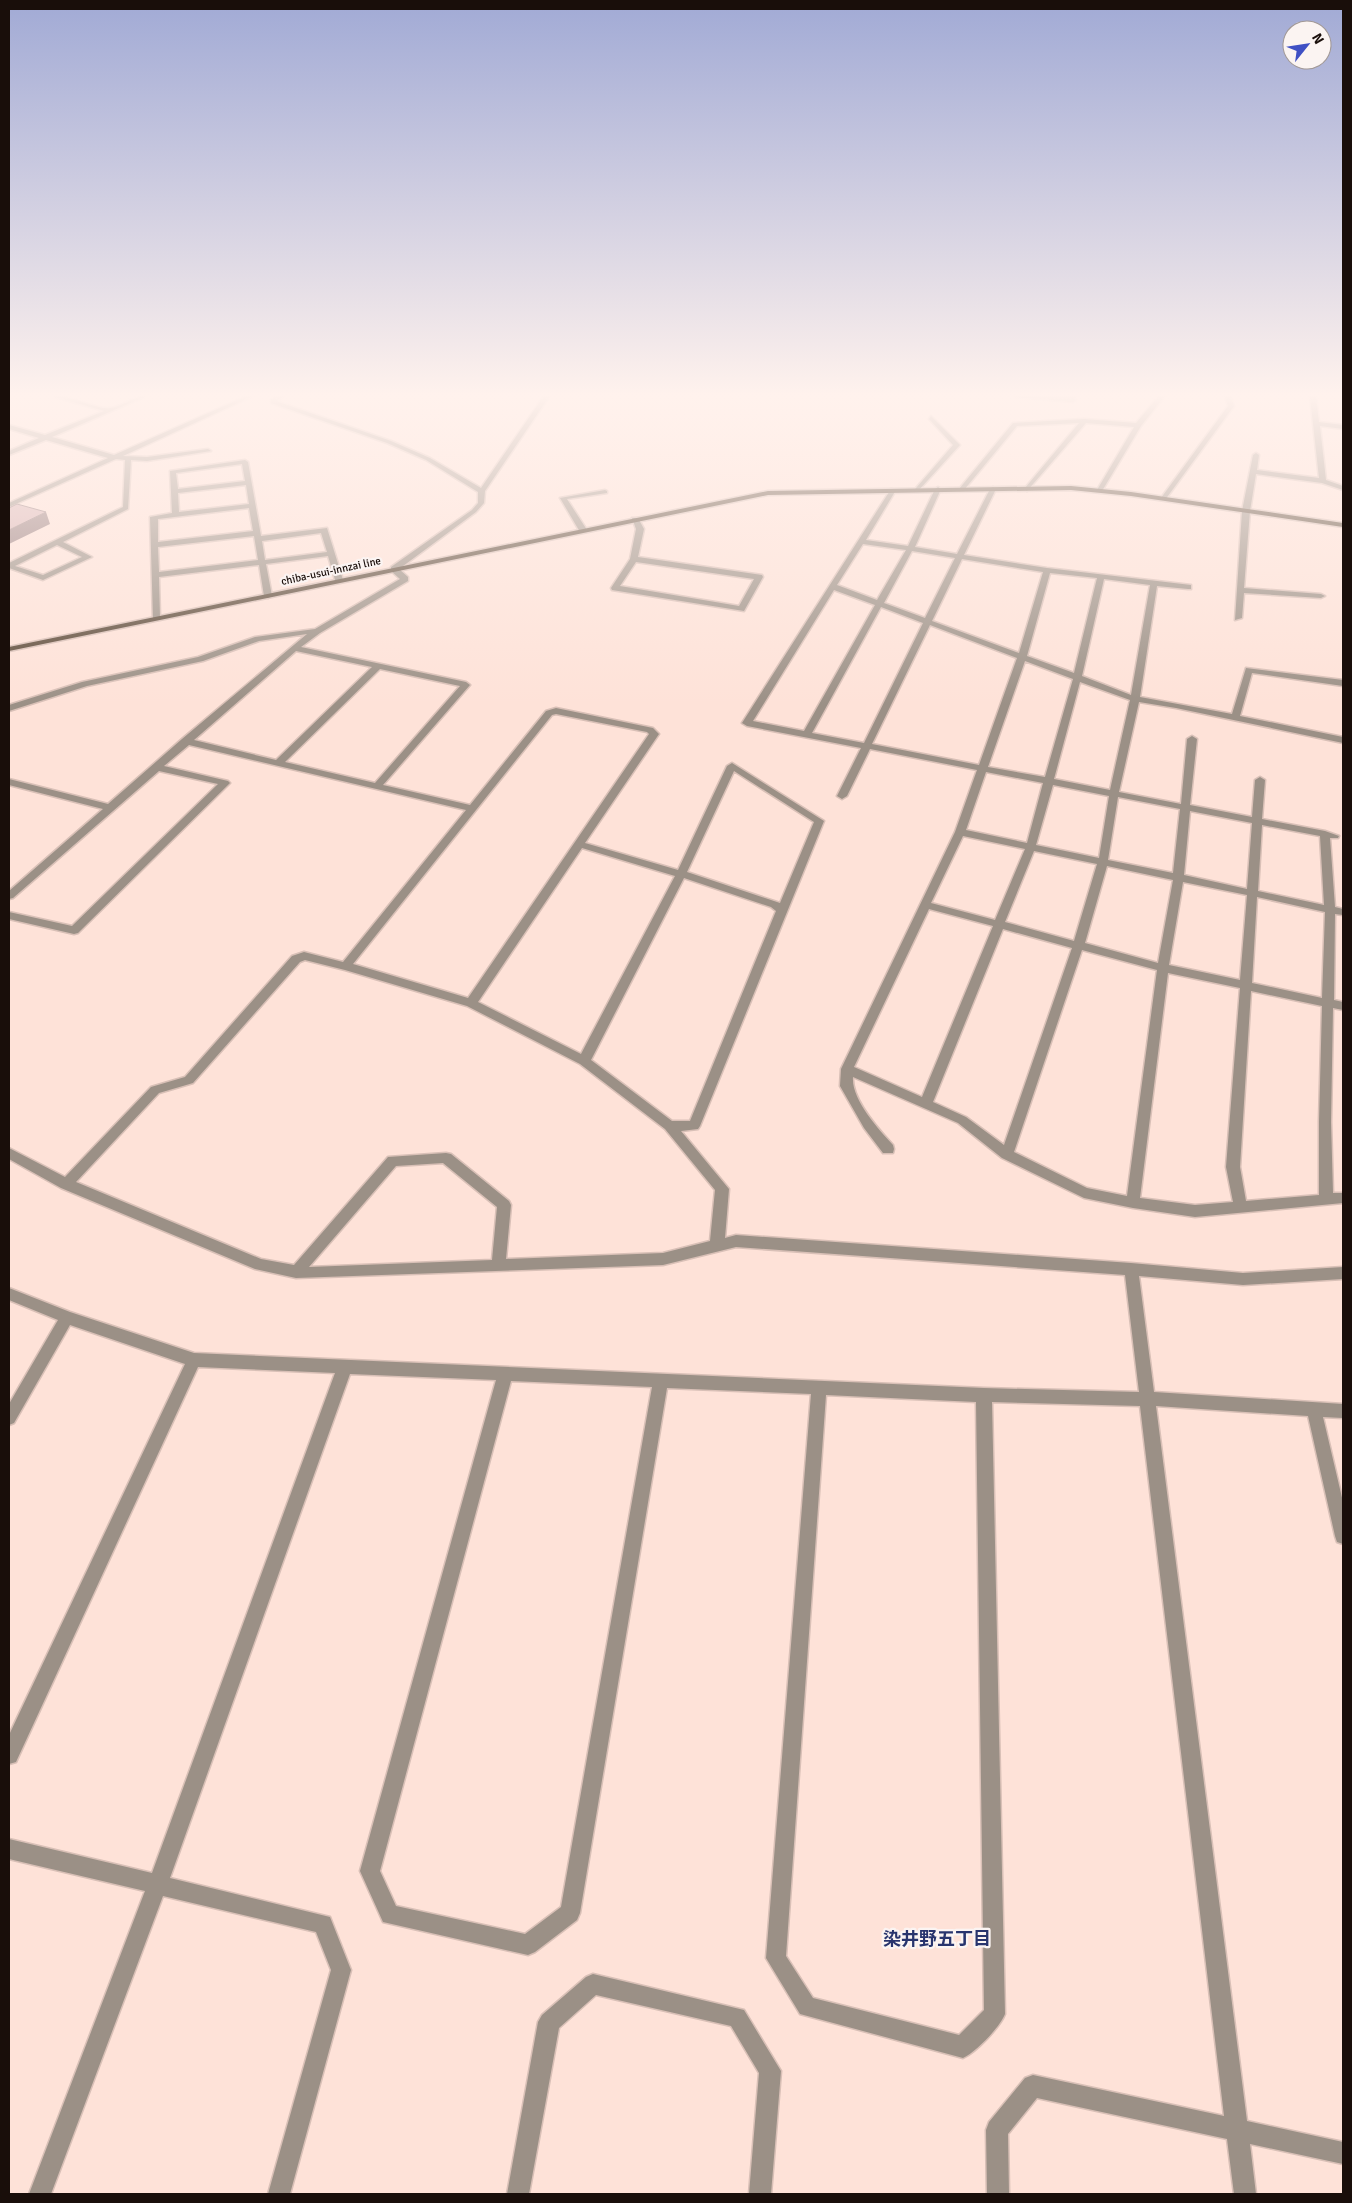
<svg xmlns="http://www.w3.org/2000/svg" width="1352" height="2203" font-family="Signika,'Noto Sans JP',sans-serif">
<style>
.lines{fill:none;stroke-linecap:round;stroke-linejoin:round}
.minor-casing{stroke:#d9c0b7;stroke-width:3}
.major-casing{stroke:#d9c0b7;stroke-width:3}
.minor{fill:#9b9086;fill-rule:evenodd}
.major{fill:#5b4938;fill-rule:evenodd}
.shaded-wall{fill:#977d7e}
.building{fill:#d8b2b4;stroke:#977d7e}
.labels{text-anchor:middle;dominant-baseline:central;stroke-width:4.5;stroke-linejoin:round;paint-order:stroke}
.far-street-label{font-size:11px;fill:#190e0a;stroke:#fbf4f2}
.near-neighbourhood-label{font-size:18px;font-weight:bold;fill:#28346d;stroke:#fbf4f2}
</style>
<rect width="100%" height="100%" fill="#fee2d8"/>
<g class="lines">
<defs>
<path id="minor" d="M 55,397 C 72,395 96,410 110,408 C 122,407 131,397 144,397 L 52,437 L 114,455 L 244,397 L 251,397 L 123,456 L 147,457 L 208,449 L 211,451 L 147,461 L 131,460 L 128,509 L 63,542 L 92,557 L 43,580 L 9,568 L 9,563 L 123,507 L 125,460 L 116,459 L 9,507 L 9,503 L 108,458 L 46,440 L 9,455 L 9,451 L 39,438 L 9,429 L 9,425 L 45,435 L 104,411 ZM 57,545 L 82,557 L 43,575 L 15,566 Z
M 275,397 L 283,397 L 276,401 L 391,441 L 430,458 L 481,488 L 543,397 L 549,397 L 485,491 L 484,503 L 476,512 L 399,569 L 408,577 L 408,581 L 320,633 L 301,647 L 466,682 L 470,685 L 383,785 L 470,805 L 546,711 L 556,708 L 653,728 L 659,734 L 585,843 L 678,870 L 727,766 L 732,763 L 824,821 L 700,1126 L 698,1129 L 681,1131 L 729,1189 L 725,1238 L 736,1235 L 1131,1263 L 1243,1273 L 1343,1267 L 1343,1279 L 1243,1285 L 1139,1276 L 1154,1392 L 1343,1404 L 1343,1418 L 1323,1417 L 1343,1502 L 1343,1544 L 1337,1542 L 1335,1536 L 1308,1416 L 1156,1406 L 1247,2121 L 1343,2142 L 1343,2164 L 1250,2144 L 1256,2194 L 1234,2194 L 1227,2139 L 1037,2098 L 1008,2134 L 1009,2194 L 987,2194 L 986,2130 L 989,2122 L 1025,2078 L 1033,2075 L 1224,2116 L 1140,1406 L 992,1402 L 1005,2014 C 1000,2027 976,2052 963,2058 L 800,2014 L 766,1958 L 811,1394 L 667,1388 L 580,1913 L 577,1920 L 535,1952 L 528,1955 L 383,1922 L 360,1871 L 496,1380 L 350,1374 L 170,1878 L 330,1917 L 351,1970 L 290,2194 L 268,2194 L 331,1970 L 316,1932 L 163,1896 L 51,2194 L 29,2194 L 145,1891 L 9,1859 L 9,1839 L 152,1873 L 335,1373 L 198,1367 L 16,1762 L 9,1764 L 9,1735 L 185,1364 L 70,1325 L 14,1423 L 9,1425 L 9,1404 L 58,1320 L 9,1300 L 9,1288 L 70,1312 L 194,1353 L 984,1388 L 1139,1392 L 1125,1275 L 736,1247 L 663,1265 L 296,1278 L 255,1269 L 61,1188 L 9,1159 L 9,1148 L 65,1177 L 151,1087 L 185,1077 L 292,956 L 304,952 L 343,962 L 466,810 L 189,745 L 164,766 L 228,781 L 230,783 L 78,933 L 74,934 L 9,919 L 9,912 L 72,926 L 218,784 L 159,771 L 13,898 L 9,899 L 9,891 L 103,809 L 9,785 L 9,779 L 108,804 L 182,739 L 307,634 L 259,641 L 203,661 L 87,686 L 9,711 L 9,705 L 82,682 L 198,657 L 255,637 L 315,629 L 400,579 L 391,571 L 391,567 L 472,510 L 478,503 L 478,492 L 426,460 L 387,443 L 271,403 L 271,399 ZM 296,651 L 372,667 L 276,760 L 194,740 ZM 380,669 L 460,686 L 375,783 L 285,762 ZM 556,714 L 647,732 L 649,734 L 468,998 L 353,964 L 552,715 ZM 734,771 L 814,822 L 780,903 L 687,872 ZM 582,848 L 675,876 L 581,1054 L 478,1002 ZM 684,878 L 771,907 L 776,911 L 690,1121 L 672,1121 L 591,1060 ZM 305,960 L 345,970 L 467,1006 L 580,1064 L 665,1129 L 715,1190 L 710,1241 L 663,1253 L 506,1259 L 511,1205 L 509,1201 L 451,1154 L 446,1153 L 388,1157 L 294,1265 L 261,1259 L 76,1182 L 159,1093 L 193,1083 L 300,962 ZM 443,1163 L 497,1207 L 492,1260 L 309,1267 L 396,1166 ZM 511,1381 L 652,1387 L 561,1907 L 525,1934 L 396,1906 L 380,1871 ZM 826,1395 L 976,1402 L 984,2010 L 959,2035 L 813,1998 L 786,1956 Z
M 1016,397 L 1075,397 L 1076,400 L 1073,402 Z
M 1158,397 L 1164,397 L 1141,426 L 1102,491 L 1097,490 L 1134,427 L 1086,423 L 1027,491 L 1024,489 L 1025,488 L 1079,423 L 1017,426 L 964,490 L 959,489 L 1013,423 L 1084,419 L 1136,423 Z
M 1225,397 L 1231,397 L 1234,406 L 1165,500 L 1161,500 L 1161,498 L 1228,406 Z
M 1310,397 L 1316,397 L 1319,422 L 1343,425 L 1343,429 L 1320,426 L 1326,480 L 1343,486 L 1343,490 L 1322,483 L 1256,474 L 1250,511 L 1244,588 L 1321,594 L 1325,596 L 1321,598 L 1244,593 L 1242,618 L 1235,620 L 1242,511 L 1253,455 L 1256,453 L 1259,455 L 1257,470 L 1319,478 Z
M 931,416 L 960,445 L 918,491 L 915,489 L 916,488 L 953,445 L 929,419 Z
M 245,460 L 248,462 L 261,536 L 327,528 L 343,580 L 339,582 L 335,580 L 328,556 L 266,564 L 272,596 L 268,598 L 264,596 L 259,565 L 159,577 L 160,618 L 153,620 L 150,517 L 172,513 L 170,471 ZM 242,464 L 245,481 L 178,489 L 176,473 ZM 246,485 L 249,504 L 179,512 L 178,493 ZM 249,508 L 253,531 L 158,542 L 158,519 ZM 321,533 L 327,552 L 265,560 L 262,541 ZM 254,536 L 258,560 L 159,572 L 158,547 Z
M 938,487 L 941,489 L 915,547 L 957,554 L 990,489 L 993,487 L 996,489 L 964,555 L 1047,568 L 1191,585 L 1191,589 L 1188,589 L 1157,586 L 1140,697 L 1232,714 L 1246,668 L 1343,680 L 1343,686 L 1252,673 L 1240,716 L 1343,737 L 1343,743 L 1176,708 L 1139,702 L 1119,792 L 1181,804 L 1187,739 L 1192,736 L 1197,739 L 1190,805 L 1252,817 L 1255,780 L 1260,777 L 1265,780 L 1262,819 L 1325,831 L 1339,836 L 1338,838 L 1330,838 L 1335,907 L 1343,909 L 1343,915 L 1335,914 L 1334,1000 L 1343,1002 L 1343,1010 L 1333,1008 L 1331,1122 L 1333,1193 L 1343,1193 L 1343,1203 L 1195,1217 L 1133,1208 L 1084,1198 L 1002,1158 L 958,1123 L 853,1077 C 851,1099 878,1129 893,1145 L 894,1149 L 893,1153 L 883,1153 L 864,1128 L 840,1086 L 841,1069 L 955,832 L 977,770 L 870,749 L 847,796 L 842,799 L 837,796 L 861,748 L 747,726 L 742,723 L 891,489 L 896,490 L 866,540 L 908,546 L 935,489 ZM 863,544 L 906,550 L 877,600 L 837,585 ZM 912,551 L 955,558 L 925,618 L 884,603 ZM 962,559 L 1043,572 L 1019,653 L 932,621 ZM 1050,573 L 1097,578 L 1074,673 L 1027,656 ZM 1104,579 L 1150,585 L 1131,695 L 1082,676 ZM 834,590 L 875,605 L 804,731 L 753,721 ZM 881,607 L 923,623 L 864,743 L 812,733 ZM 930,625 L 1017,658 L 979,765 L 872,744 ZM 1025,661 L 1073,679 L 1045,777 L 988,767 ZM 1080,682 L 1130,700 L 1110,790 L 1054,779 ZM 986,772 L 1043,783 L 1027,843 L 966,830 ZM 1053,785 L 1109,796 L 1099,858 L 1036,845 ZM 1118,797 L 1180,809 L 1173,873 L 1108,860 ZM 1190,811 L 1252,823 L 1247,889 L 1184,875 ZM 1262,825 L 1320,836 L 1324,905 L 1258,891 ZM 963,836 L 1025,849 L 995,920 L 931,903 ZM 1034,851 L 1097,864 L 1074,941 L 1005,922 ZM 1107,866 L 1173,880 L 1158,963 L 1085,943 ZM 1183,882 L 1247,895 L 1240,980 L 1169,965 ZM 1257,897 L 1325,912 L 1322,998 L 1252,983 ZM 929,909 L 993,926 L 922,1097 L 854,1067 ZM 1003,929 L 1072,948 L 1004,1145 L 966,1117 L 933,1102 ZM 1082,950 L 1157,970 L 1127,1196 L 1087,1188 L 1014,1152 ZM 1168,973 L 1240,988 L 1226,1167 L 1233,1202 L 1195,1205 L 1140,1198 ZM 1251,991 L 1322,1006 L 1319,1122 L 1319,1195 L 1246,1201 L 1240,1167 Z
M 605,490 L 607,491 L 607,493 L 567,499 L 587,530 L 580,532 L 560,498 Z
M 632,518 L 638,518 L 644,529 L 638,557 L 762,575 L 763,577 L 744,611 L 612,590 L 611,588 L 630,559 L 636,529 ZM 636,562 L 754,579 L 739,606 L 620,586 Z
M 593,1974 L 744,2010 L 781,2071 L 771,2194 L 749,2194 L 759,2073 L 731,2026 L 596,1995 L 559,2028 L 529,2194 L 507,2194 L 538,2022 L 542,2015 L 586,1977 Z"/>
<path id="major" d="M 1071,486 L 1131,492 L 1343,523 L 1343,527 L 1131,496 L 1071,490 L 768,495 L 9,651 L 9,647 L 768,491 Z"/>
</defs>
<use href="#minor" class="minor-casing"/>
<use href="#major" class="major-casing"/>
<use href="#minor" class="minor"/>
<use href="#major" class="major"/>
</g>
<path class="shaded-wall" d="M 46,512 L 50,524 L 9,544 L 9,530 Z"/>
<path class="building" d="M 17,504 L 46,512 L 9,530 L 9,508 Z"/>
<linearGradient id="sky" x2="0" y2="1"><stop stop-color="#a1aad5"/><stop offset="0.56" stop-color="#fff2ed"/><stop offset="1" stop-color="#fff2ed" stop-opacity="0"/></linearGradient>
<rect width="1352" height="705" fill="url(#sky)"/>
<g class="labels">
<g class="far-street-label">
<text transform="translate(331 571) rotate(-12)">chiba-usui-innzai line</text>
</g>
<g class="near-neighbourhood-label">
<text x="937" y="1939">染井野五丁目</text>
</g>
</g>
<rect width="1352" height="2203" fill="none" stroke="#190e0a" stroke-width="20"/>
<g transform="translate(1307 45) rotate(60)"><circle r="24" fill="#fbf4f2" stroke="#a19895"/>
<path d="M0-4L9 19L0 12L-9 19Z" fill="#3f50c4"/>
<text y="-8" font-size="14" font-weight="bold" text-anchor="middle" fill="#190e0a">N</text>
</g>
</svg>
